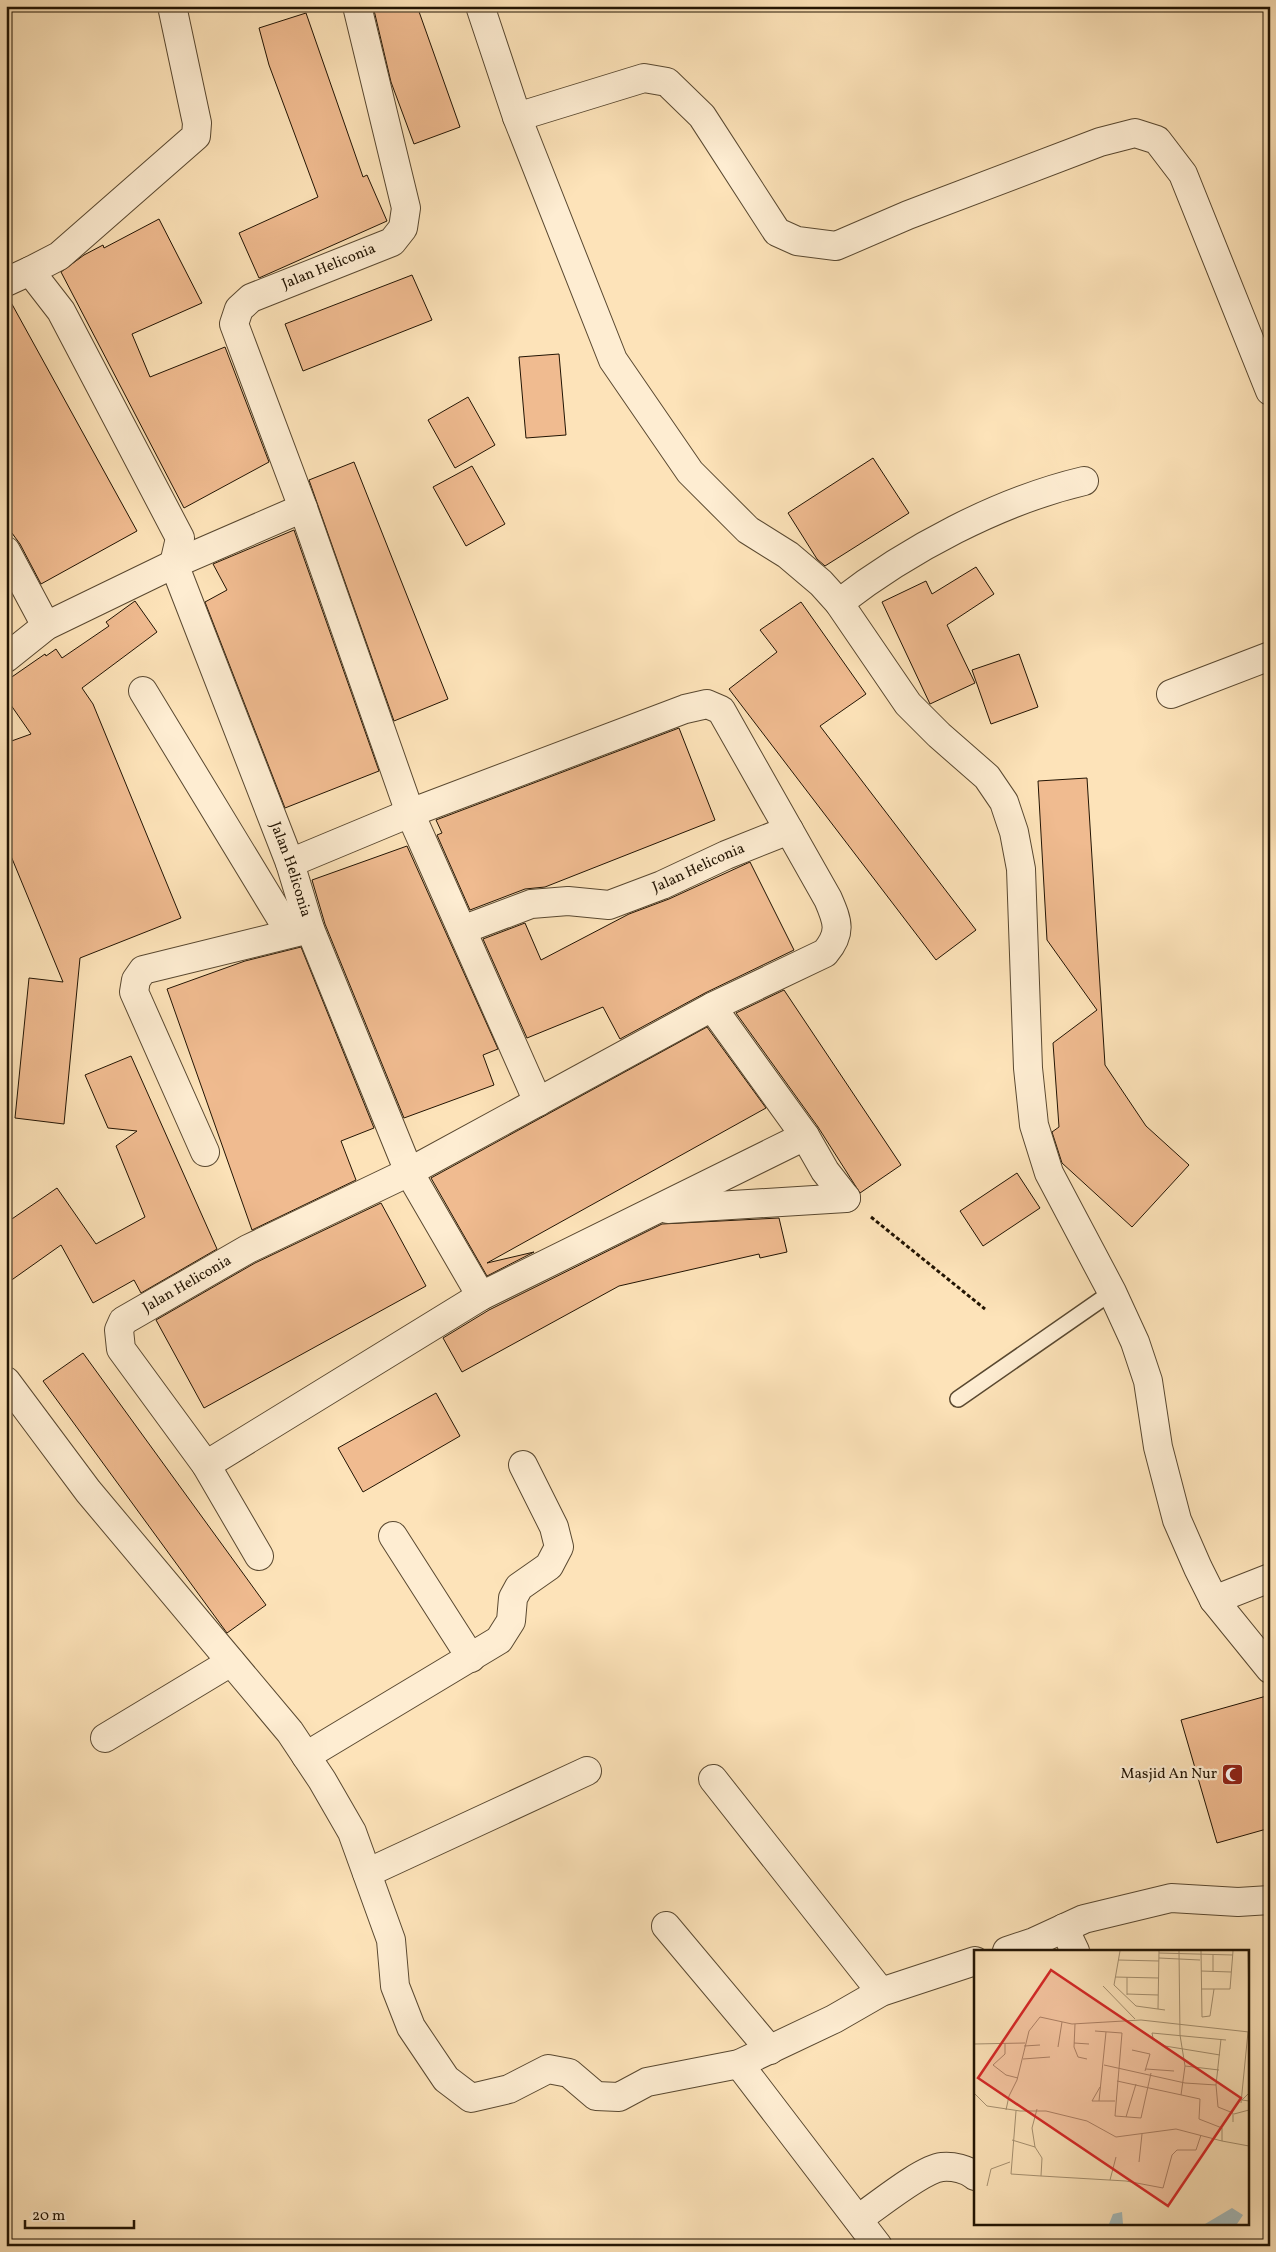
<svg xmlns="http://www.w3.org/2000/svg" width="1276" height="2252" font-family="Vollkorn,serif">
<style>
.building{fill:#f0bb90;stroke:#221403}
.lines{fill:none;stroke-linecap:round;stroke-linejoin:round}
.service-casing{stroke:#594830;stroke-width:18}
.minor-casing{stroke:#594830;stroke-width:30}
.path{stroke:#221403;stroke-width:3;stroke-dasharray:4 2.5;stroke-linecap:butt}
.service{stroke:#feedd2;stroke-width:15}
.minor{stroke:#feedd2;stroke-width:28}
.labels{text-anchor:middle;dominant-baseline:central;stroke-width:4.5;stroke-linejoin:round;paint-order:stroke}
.street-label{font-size:15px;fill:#221403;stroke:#feedd2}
.poi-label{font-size:15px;fill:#221403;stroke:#feedd2;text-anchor:end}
.inset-road{fill:none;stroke:#a59070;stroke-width:1}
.view{fill:#d62828;fill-opacity:0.15;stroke:#d62828;stroke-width:2.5}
.inset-edge{fill:none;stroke:#221403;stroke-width:2.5}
</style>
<rect width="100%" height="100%" fill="#fde3b9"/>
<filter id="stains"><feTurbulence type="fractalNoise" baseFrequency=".004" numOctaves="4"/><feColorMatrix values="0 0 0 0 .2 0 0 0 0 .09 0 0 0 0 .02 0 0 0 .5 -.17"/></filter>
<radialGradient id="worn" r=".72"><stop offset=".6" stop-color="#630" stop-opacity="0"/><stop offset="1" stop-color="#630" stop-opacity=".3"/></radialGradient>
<path class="building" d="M 373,6 L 417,6 L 460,127 L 414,144 L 391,82 Z
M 306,13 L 363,177 L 367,175 L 387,221 L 259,278 L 239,233 L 318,197 L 269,65 L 259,28 Z
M 159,219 L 202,303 L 132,334 L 150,377 L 225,347 L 269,462 L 184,508 L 61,272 L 84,255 L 103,245 L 104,248 Z
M 412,275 L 432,320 L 303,371 L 285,324 Z
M 6,297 L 8,297 L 137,531 L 41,584 L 20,544 L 6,525 Z
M 559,354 L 566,435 L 526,438 L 519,357 Z
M 468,397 L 495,445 L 455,468 L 428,420 Z
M 873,458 L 909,513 L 825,566 L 817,559 L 788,513 Z
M 354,462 L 448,699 L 394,721 L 309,480 Z
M 472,466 L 505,524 L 466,546 L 433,487 Z
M 294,530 L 379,771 L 285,808 L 205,602 L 227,590 L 213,564 Z
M 976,567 L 994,594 L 947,625 L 975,683 L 930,704 L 882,602 L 926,581 L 932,594 Z
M 135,601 L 157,632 L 82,688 L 93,704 L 181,918 L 80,958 L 64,1124 L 15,1118 L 29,978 L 63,982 L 6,844 L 6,743 L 31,734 L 6,698 L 6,681 L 45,654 L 46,656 L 56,649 L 62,658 L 109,626 L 106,622 Z
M 801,602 L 866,694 L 820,726 L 976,930 L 936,960 L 729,689 L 777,652 L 760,630 Z
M 1019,654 L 1038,707 L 991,724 L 972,670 Z
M 679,728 L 715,820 L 545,887 L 525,889 L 470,910 L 437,835 L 442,833 L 436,820 Z
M 1087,778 L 1105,1065 L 1146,1126 L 1189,1165 L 1132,1227 L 1062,1163 L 1052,1132 L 1059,1127 L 1053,1043 L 1097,1010 L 1047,940 L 1038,781 Z
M 407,846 L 498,1049 L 483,1055 L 494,1085 L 404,1118 L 325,924 L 312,880 Z
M 750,862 L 794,950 L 705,993 L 620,1039 L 603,1007 L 527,1038 L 483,939 L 525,923 L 541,960 L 629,914 L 669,899 Z
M 301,947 L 374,1128 L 341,1141 L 356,1180 L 252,1230 L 167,989 L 245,961 Z
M 784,990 L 901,1165 L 860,1193 L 818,1127 L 736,1013 Z
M 707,1027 L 766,1108 L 487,1263 L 534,1252 L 487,1276 L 431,1178 Z
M 131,1056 L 217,1249 L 141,1293 L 134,1280 L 93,1303 L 61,1245 L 6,1284 L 6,1223 L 57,1188 L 96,1244 L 145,1217 L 116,1146 L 137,1131 L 108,1128 L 85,1075 Z
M 1017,1173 L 1040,1208 L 983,1246 L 960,1211 Z
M 381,1203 L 426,1286 L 204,1408 L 156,1320 L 255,1263 Z
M 779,1218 L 787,1252 L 760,1258 L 759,1254 L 619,1286 L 462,1372 L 443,1338 L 489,1310 L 662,1224 Z
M 83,1353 L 266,1605 L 227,1633 L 43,1381 Z
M 436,1393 L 460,1436 L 363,1492 L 338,1448 Z
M 1270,1695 L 1270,1828 L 1217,1843 L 1181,1720 Z"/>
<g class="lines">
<defs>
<path id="service" d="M 958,1399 L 1112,1292"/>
<g id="minor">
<path id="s1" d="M 172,6 L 197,123 L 196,136 L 59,256 L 30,271 L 61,311 L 180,538 L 174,564 L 290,863 L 310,929 L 409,1172 L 481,1296"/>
<path d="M 357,6 L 406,208 L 403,228 L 392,242 L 251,298 L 239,309 L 234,324 L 303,508 L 410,813 L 538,1102"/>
<path d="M 480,6 L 517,117 L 613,360 L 690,472 L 748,530 L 788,555 L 821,583 L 839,603 L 908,704 L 939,735 L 987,777 L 1004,802 L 1014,832 L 1021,869 L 1028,1068 L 1034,1125 L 1049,1173 L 1112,1292 L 1135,1342 L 1148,1381 L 1158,1447 L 1177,1520 L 1198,1568 L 1214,1600 L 1270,1669"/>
<path d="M 517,117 L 644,78 L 667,82 L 702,116 L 777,232 L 797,241 L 836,246 L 908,215 L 1100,142 L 1135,133 L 1157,140 L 1183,174 L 1270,391"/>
<path d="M 6,282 L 30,271"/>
<path d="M 6,551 L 46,626"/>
<path d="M 839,603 C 907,550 999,501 1084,481"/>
<path d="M 6,658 L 46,626 L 174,564 L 303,508"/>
<path d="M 143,691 L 290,933"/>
<path d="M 1171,694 L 1270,656"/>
<path id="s2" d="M 462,930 L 531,904 L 568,901 L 609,905 L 662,885 L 726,855 L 789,830"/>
<path d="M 712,1007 L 805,1136 L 825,1171 L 846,1198"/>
<path d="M 205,1152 L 134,992 L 136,980 L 143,970 L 310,929"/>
<path d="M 668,1209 L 846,1198"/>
<path d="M 6,1381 L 88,1491 L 290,1732 L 322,1780 L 352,1832 L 391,1940 L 395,1986 L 411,2027 L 446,2079 L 471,2098 L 509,2089 L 548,2069 L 569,2073 L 596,2096 L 619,2097 L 647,2082 L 739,2064 L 834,2019 L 881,1992 L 975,1961"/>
<path d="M 206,1465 L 481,1296 L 805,1136"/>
<path d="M 393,1536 L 471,1658"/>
<path id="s3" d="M 259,1556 L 206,1465 L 121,1349 L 119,1330 L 123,1321 L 248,1249 L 409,1172 L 712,1007 L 825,953 C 842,933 838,922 828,899 L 721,710 L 707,704 L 685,709 L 410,813 L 290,863"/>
<path d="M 1214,1600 L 1270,1578"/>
<path d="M 105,1738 L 231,1662"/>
<path d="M 306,1756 L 499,1640 L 511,1621 L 513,1598 L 519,1587 L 549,1566 L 559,1547 L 554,1527 L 523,1465"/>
<path d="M 713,1779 L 881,1992"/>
<path d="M 367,1873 L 587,1771"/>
<path d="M 666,1926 L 770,2050"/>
<path d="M 1064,1928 L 1075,1951"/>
<path d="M 1007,1951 L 1034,1942 L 1084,1919 L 1171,1898 L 1238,1902 L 1270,1900"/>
<path d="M 739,2064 L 878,2246"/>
<path d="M 858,2219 C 876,2207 922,2169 942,2167 C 953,2166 967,2169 975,2176"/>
</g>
</defs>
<use href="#service" class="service-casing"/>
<use href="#minor" class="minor-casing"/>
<path class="path" d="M 871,1217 L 985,1309"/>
<use href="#service" class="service"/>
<use href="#minor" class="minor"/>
</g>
<defs>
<symbol id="mosque-square" viewBox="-11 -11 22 22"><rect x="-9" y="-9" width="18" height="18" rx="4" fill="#8f2418" stroke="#feedd2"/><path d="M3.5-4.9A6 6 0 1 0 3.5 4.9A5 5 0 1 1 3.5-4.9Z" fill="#fff"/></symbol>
</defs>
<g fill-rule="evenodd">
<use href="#mosque-square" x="1220" y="1762" width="25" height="25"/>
</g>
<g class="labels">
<g class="street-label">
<text transform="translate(329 267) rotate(-22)">Jalan Heliconia</text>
<text stroke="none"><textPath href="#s2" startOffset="249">Jalan Heliconia</textPath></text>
<text stroke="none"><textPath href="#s1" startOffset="1008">Jalan Heliconia</textPath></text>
<text stroke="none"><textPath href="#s3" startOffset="352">Jalan Heliconia</textPath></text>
</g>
<g class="poi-label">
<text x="1217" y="1774">Masjid An Nur</text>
</g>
</g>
<g transform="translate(974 1950)">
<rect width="275" height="275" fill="#fde3b9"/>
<path d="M 258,258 L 269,265 L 263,274 L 231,274 ZM 148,262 L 149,274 L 135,274 L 139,264 Z" fill="#a5bbbb"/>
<path class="inset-road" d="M 146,1 L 140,35 L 162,56 L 191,60M 205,1 L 206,85 L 211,116 L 207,145M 227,1 L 228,67 L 236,66 L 240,39M 274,1 L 275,54M 185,3 L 259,5M 239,5 L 239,21M 185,8 L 226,10M 144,10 L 185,11M 227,21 L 257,22M 141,27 L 185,28M 153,27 L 153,45M 129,36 L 161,69M 227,39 L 256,39 L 259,1M 153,44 L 184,45M 184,59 L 185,1M 101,74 L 100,97 L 104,107 L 113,109M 121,81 L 148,83 L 141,166 L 167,168 L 177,123M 100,93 L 115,94M 0,94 L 51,93M 31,94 L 31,104 L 19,115 L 32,125 L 44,128M 50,96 L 66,95M 84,97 L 88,72M 158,100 L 176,104 L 171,121M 246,105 L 191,96 L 179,88 L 178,83 L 252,90M 49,109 L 76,107M 130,115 L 211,133 L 242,135 L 244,157 L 259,163 L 259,172M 211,116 L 245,120M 172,119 L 200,121M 242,135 L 247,89M 126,137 L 118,151 L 141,151M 0,143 L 13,156 L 46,161 L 72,161 L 113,171 L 142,187 L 202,179 L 248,191 L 248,178 L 225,169 L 226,149 L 143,131M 275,143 L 268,150 L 275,151M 125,151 L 132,82M 267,153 L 274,82M 63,159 L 58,178 L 61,197 L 68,208 L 67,226 L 152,231 L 189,238 L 198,205 L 203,200 L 222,200 L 227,185M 32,160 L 35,146 L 43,130 L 55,81 L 66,67 L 98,74 L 167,70 L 275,82M 42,161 L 37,224 L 67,226M 260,164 L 275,160M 152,167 L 162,134M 38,190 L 61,197M 248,191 L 275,196M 165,212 L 168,184M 136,230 L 142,207M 13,236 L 17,219 L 36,212"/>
<path class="view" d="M 77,20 L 267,148 L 194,256 L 4,128 Z"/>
<rect width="275" height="275" class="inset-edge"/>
</g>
<rect width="1276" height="2252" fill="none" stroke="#fde3b9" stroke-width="25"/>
<rect x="8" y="8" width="1261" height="2237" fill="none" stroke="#221403" stroke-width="2.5"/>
<rect x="12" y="12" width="1251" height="2227" fill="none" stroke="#221403"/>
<path d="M25 2220v8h109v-8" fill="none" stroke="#221403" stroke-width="2.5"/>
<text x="32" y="2220" font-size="15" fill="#221403" stroke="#feedd2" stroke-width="4" paint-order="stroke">20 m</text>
<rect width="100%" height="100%" filter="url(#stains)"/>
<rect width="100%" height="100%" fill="url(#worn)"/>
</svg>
